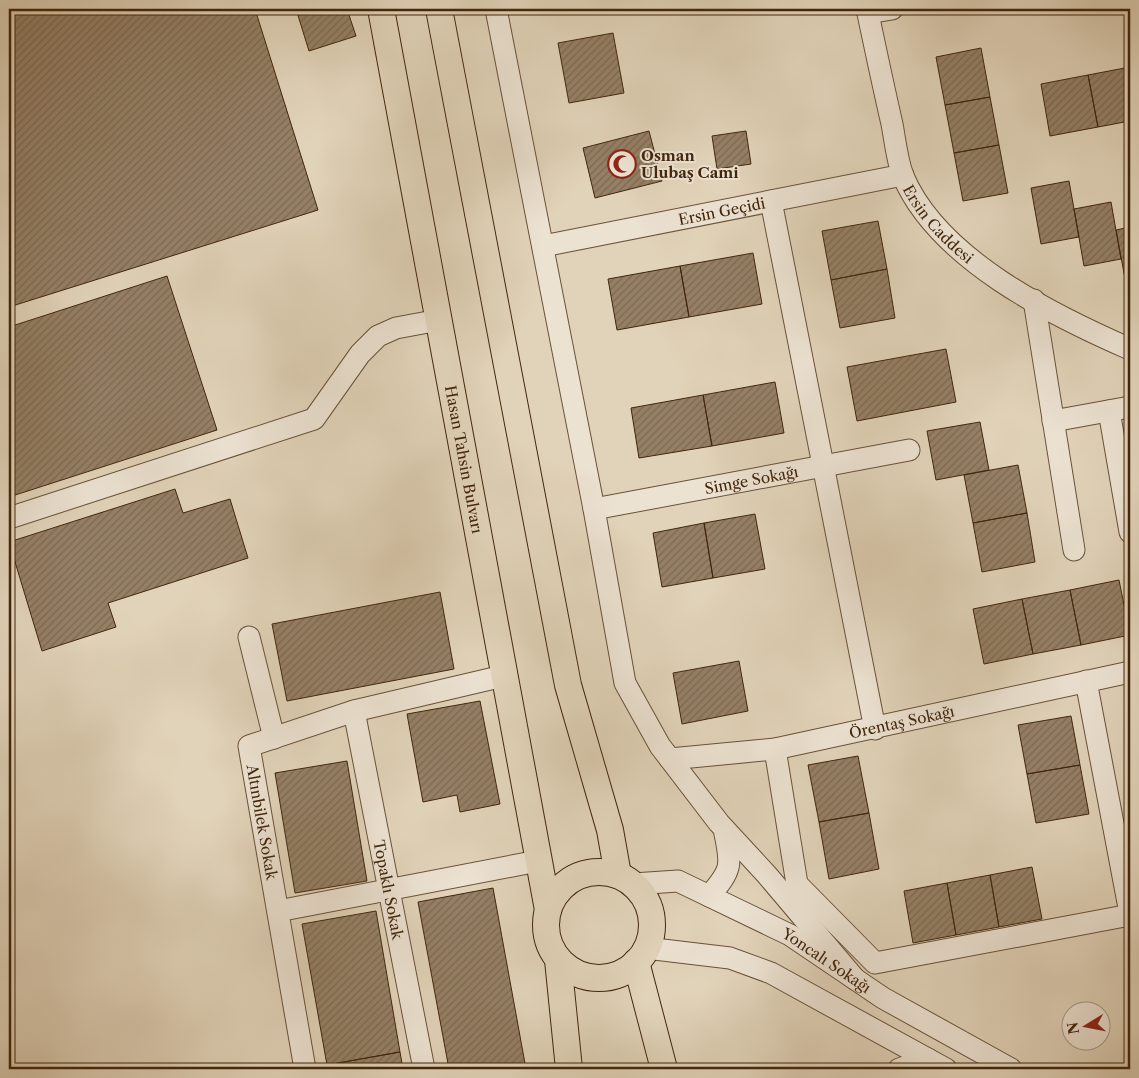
<svg xmlns="http://www.w3.org/2000/svg" width="1139" height="1078" font-family="'Libre Caslon Text',serif">
<style>
.building{fill:url(#building-hatch);stroke:#42260c}
.lines{fill:none;stroke-linecap:round;stroke-linejoin:round}
.minor-casing{stroke:#6a5137;stroke-width:23}
.major-casing{stroke:#42260c;stroke-width:28}
.minor{stroke:#ece2d2;stroke-width:21}
.major{stroke:#e1d3b9;stroke-width:26}
.labels{text-anchor:middle;dominant-baseline:central;stroke-width:4;stroke-linejoin:round;paint-order:stroke}
.poi-label{font-size:15px;font-weight:bold;fill:#42260c;stroke:#ece2d2;text-anchor:start}
.street-label{font-size:15px;fill:#42260c;stroke:#ece2d2}
</style>
<defs>
<pattern id="building-hatch" width="6" height="6" patternUnits="userSpaceOnUse" patternTransform="scale(1.25)"><rect width="6" height="6" fill="#958066"/><path d="M-1 1l2-2M0 6l6-6M5 7l2-2" fill="none" stroke="#7b6952"/></pattern>
</defs>
<rect width="100%" height="100%" fill="#e1d3b9"/>
<filter id="stains"><feTurbulence type="fractalNoise" baseFrequency=".004" numOctaves="4"/><feColorMatrix values="0 0 0 0 .2 0 0 0 0 .09 0 0 0 0 .02 0 0 0 .5 -.17"/></filter>
<radialGradient id="worn" r=".72"><stop offset=".6" stop-color="#630" stop-opacity="0"/><stop offset="1" stop-color="#630" stop-opacity=".3"/></radialGradient>
<path class="building" d="M 9,9 L 255,9 L 318,210 L 9,307 Z
M 296,9 L 347,9 L 356,36 L 309,51 Z
M 613,33 L 624,93 L 569,103 L 558,43 Z
M 981,48 L 990,97 L 945,105 L 936,57 Z
M 1130,67 L 1130,121 L 1098,127 L 1088,75 Z
M 1088,75 L 1098,127 L 1050,136 L 1041,84 Z
M 990,97 L 999,145 L 954,153 L 945,105 Z
M 649,131 L 662,181 L 595,198 L 583,148 Z
M 746,131 L 751,164 L 717,169 L 712,136 Z
M 999,145 L 1008,193 L 963,201 L 954,153 Z
M 1069,181 L 1079,237 L 1041,244 L 1031,188 Z
M 1111,202 L 1121,259 L 1084,266 L 1074,209 Z
M 878,221 L 887,269 L 831,280 L 822,231 Z
M 1130,227 L 1130,284 L 1126,284 L 1116,230 Z
M 753,253 L 762,304 L 689,317 L 680,266 Z
M 680,266 L 689,317 L 617,330 L 608,279 Z
M 887,269 L 895,318 L 840,328 L 831,280 Z
M 167,276 L 217,430 L 9,497 L 9,327 Z
M 946,349 L 956,402 L 857,421 L 847,367 Z
M 775,382 L 784,433 L 712,446 L 703,395 Z
M 703,395 L 712,446 L 639,458 L 631,408 Z
M 980,422 L 989,470 L 936,480 L 927,431 Z
M 1018,465 L 1027,513 L 973,523 L 964,475 Z
M 175,489 L 183,513 L 230,499 L 248,558 L 108,603 L 116,627 L 42,651 L 9,542 Z
M 1027,513 L 1035,562 L 982,572 L 973,523 Z
M 755,514 L 765,569 L 713,578 L 704,523 Z
M 704,523 L 713,578 L 662,587 L 653,533 Z
M 1119,580 L 1130,635 L 1081,645 L 1070,590 Z
M 1070,590 L 1081,645 L 1033,654 L 1022,599 Z
M 440,592 L 454,669 L 287,701 L 272,624 Z
M 1022,599 L 1033,654 L 984,664 L 973,609 Z
M 739,661 L 748,711 L 682,724 L 673,673 Z
M 480,701 L 500,804 L 460,812 L 457,795 L 423,802 L 407,714 Z
M 1071,716 L 1080,765 L 1027,774 L 1018,725 Z
M 858,756 L 869,813 L 819,822 L 808,765 Z
M 347,761 L 367,881 L 295,893 L 275,773 Z
M 1080,765 L 1089,814 L 1036,823 L 1027,774 Z
M 869,813 L 879,869 L 829,879 L 819,822 Z
M 1032,867 L 1042,919 L 999,927 L 990,875 Z
M 990,875 L 999,927 L 956,935 L 947,883 Z
M 947,883 L 956,935 L 913,943 L 904,891 Z
M 493,888 L 526,1069 L 449,1069 L 418,902 Z
M 376,911 L 400,1052 L 327,1065 L 302,924 Z
M 400,1052 L 403,1069 L 327,1069 L 327,1065 Z"/>
<g class="lines">
<defs>
<g id="minor">
<path d="M 496,9 L 594,509 L 625,683 L 660,746 L 719,823 L 767,875 L 855,979"/>
<path id="s1" d="M 867,9 C 875,47 883,85 892,124 C 895,140 897,160 903,176 C 938,259 1052,315 1130,349"/>
<path d="M 868,13 L 892,9"/>
<path d="M 771,201 L 875,729"/>
<path id="s2" d="M 543,246 L 903,175"/>
<path d="M 1034,300 L 1074,550"/>
<path d="M 1109,411 L 1130,532"/>
<path d="M 1053,421 L 1130,407"/>
<path id="s3" d="M 594,509 L 909,450"/>
<path d="M 9,518 L 314,419 L 360,354 L 378,336 L 396,328 L 439,320"/>
<path d="M 249,637 L 274,738"/>
<path d="M 1086,681 L 1130,913"/>
<path id="s4" d="M 354,711 L 424,1069"/>
<path d="M 775,749 L 797,884 L 875,963 L 1130,915"/>
<path id="s5" d="M 670,759 L 775,749 L 1130,672"/>
<path id="s6" d="M 633,884 L 678,881 L 790,935 L 883,998 L 1011,1069"/>
<path d="M 709,896 C 734,868 731,864 724,829"/>
<path d="M 278,911 L 538,861"/>
<path d="M 646,948 L 730,958 L 771,973 L 946,1069"/>
<path d="M 305,1069 L 249,746 L 354,711 L 503,676"/>
<path d="M 899,1069 L 928,1059"/>
</g>
<g id="major">
<path id="s7" d="M 381,9 L 548,910"/>
<path d="M 439,9 L 568,685 L 610,830 L 618,875"/>
<circle cx="599" cy="925" r="53"/>
<path d="M 558,960 L 569,1069"/>
<path d="M 636,962 L 664,1069"/>
</g>
</defs>
<use href="#minor" class="minor-casing"/>
<use href="#major" class="major-casing"/>
<use href="#minor" class="minor"/>
<use href="#major" class="major"/>
</g>
<defs>
<symbol id="mosque-ring" viewBox="-11 -11 22 22"><circle r="9.5" fill="#ece2d2" stroke="#8f2418" stroke-width="1.5"/><path d="M3.5-4.9A6 6 0 1 0 3.5 4.9A5 5 0 1 1 3.5-4.9Z" fill="#8f2418"/></symbol>
</defs>
<g fill-rule="evenodd">
<use href="#mosque-ring" x="606" y="148" width="32" height="32"/>
</g>
<g class="labels">
<g class="poi-label">
<text x="641" y="155">Osman<tspan x="641" dy="17">Ulubaş Cami</tspan></text>
</g>
<g class="street-label">
<text stroke="none"><textPath href="#s2" startOffset="182">Ersin Geçidi</textPath></text>
<text stroke="none"><textPath href="#s1" startOffset="231">Ersin Caddesi</textPath></text>
<text stroke="none"><textPath href="#s7" startOffset="458">Hasan Tahsin Bulvarı</textPath></text>
<text stroke="none"><textPath href="#s3" startOffset="160">Simge Sokağı</textPath></text>
<text stroke="none"><textPath href="#s5" startOffset="235">Örentaş Sokağı</textPath></text>
<text transform="translate(262 822) rotate(80)">Altınbilek Sokak</text>
<text stroke="none"><textPath href="#s4" startOffset="182">Topaklı Sokak</textPath></text>
<text stroke="none"><textPath href="#s6" startOffset="214">Yoncalı Sokağı</textPath></text>
</g>
</g>
<rect width="1139" height="1078" fill="none" stroke="#e1d3b9" stroke-width="30"/>
<rect x="10" y="10" width="1119" height="1058" fill="none" stroke="#42260c" stroke-width="2.5"/>
<rect x="15" y="15" width="1109" height="1048" fill="none" stroke="#42260c"/>
<g transform="translate(1086 1026) rotate(260)"><circle r="24" fill="#ece2d2" stroke="#a89783"/>
<path d="M0-4L9 19L0 12L-9 19Z" fill="#8f2418"/>
<text y="-8" font-size="14" font-weight="bold" text-anchor="middle" fill="#42260c">N</text>
</g>
<rect width="100%" height="100%" filter="url(#stains)"/>
<rect width="100%" height="100%" fill="url(#worn)"/>
</svg>
